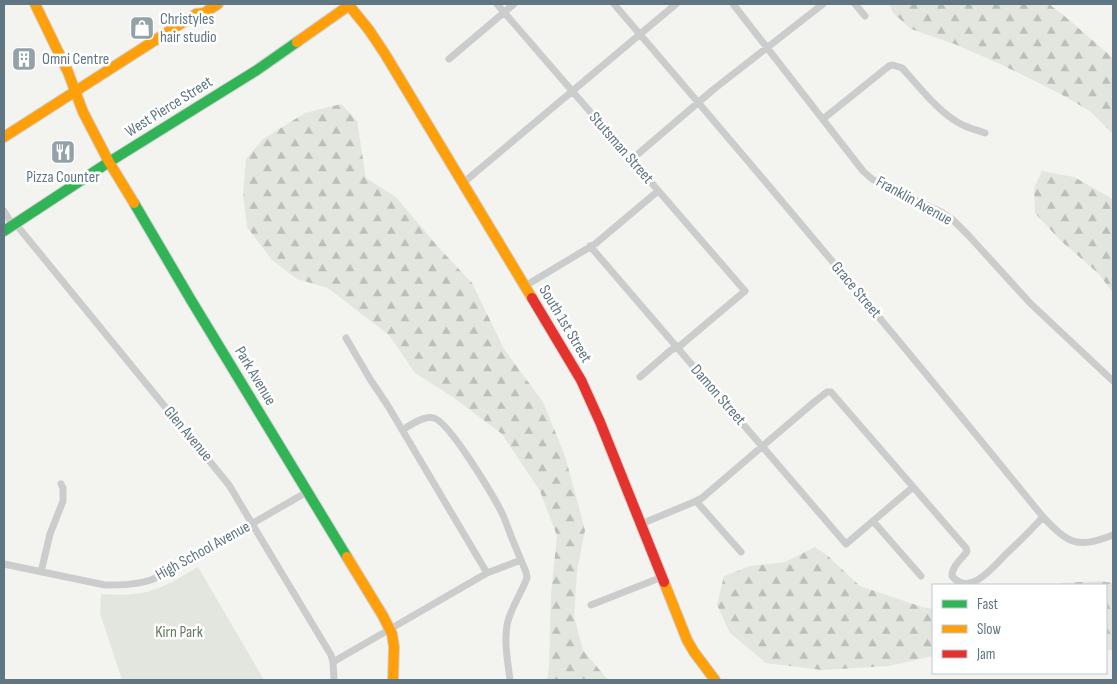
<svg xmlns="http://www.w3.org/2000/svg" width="1117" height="684" font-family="'Sofia Sans Condensed',sans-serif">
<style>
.forest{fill:url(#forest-firs)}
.park{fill:#e2e6de}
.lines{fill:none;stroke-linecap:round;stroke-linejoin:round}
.fast-casing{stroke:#d0d1d1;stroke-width:12}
.slow-casing{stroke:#d0d1d1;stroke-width:12}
.jam-casing{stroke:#d0d1d1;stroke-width:12}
.street{stroke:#cbcdcd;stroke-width:7}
.fast{stroke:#30b455;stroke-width:10}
.slow{stroke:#ff9f0a;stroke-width:10}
.jam{stroke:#e5322d;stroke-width:10}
.labels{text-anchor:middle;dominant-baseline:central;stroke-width:5;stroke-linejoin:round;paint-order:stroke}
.poi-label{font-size:16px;fill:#607683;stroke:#fff;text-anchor:start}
.street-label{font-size:16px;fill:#607683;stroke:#fff}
.park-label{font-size:16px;fill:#667a5f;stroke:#fff}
</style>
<defs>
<pattern id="forest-firs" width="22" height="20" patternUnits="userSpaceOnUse" patternTransform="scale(1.25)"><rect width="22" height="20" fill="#e2e6de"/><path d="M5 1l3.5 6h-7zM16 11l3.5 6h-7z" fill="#bbbfb9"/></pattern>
</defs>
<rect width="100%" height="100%" fill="#f3f3f0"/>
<path class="forest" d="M 890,4 L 1049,4 L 1068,19 L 1113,58 L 1113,134 L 1090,111 L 1057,92 L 1002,65 L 957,45 L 911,29 L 892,12 Z
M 341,104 L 357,121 L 366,178 L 396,197 L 438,247 L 472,283 L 504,349 L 543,402 L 565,456 L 585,530 L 577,571 L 574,616 L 583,650 L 608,680 L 547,680 L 549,668 L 551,595 L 557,536 L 540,491 L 502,434 L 454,398 L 415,373 L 389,335 L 328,288 L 297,279 L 272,260 L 247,227 L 243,194 L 246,159 L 263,139 L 305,113 Z
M 1042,171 L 1074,177 L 1111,198 L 1113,201 L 1113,293 L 1099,274 L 1060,240 L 1035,213 L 1034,188 Z
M 815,547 L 828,556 L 860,586 L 922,607 L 933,609 L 933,656 L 889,666 L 822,670 L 766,663 L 730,633 L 717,605 L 724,576 L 750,566 L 785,562 Z
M 1100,581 L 1113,583 L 1113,650 L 1106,650 L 1106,585 L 1059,585 L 1060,583 Z"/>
<path class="park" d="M 198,567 L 264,680 L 122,680 L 100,613 L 101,594 C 119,595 138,596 156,589 C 170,584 184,575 198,567 Z"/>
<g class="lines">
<defs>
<path id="fast" d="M 134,203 L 191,300 L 347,557
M 4,231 L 109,162 L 257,70 L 297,42"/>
<path id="slow" d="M 35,4 L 68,72 L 83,112 L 109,162 L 134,203
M 348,4 L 369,30 L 385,54 L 532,298
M 297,42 L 351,4
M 4,137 L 196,14 L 204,13 L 218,4
M 347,557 L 383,616 L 392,634 L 394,647 L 393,680
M 664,582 L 687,640 L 694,652 L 715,680"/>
<path id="jam" d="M 532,298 L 581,380 L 600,422 L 664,582"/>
</defs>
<use href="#fast" class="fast-casing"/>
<use href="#slow" class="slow-casing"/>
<use href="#jam" class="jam-casing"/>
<path class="street" d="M 497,4 L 745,291 L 681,345 L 671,350 L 640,377
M 614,4 C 759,173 903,344 1043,517 C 1069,544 1077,549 1113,535
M 733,4 L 863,171 L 872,179 L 885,186 L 941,212 L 953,220 L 969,236 L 1030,303 L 1113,381
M 855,4 L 865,16
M 449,59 L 514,4
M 823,119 L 889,66 L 893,65 L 902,68 C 919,86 937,111 959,123 C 967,128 977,130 985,133
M 631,160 L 714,89 L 823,4
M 463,183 L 676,4
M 4,211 L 10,221 L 19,228 L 229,485 L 260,537 L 331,655 L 333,662 L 334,680
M 590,246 L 846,544 L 913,487
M 525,286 L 595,244 L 658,191
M 346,338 L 370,379 L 388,406 L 487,573
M 403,430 C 410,425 424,415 434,418 C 450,423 492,494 501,511 C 505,519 508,528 511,536 C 516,548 521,560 526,572 L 527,578 C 521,594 510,609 507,625 C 504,644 508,662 510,680
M 696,501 L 741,552
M 873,521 L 921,576
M 641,524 L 694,502 L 702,498 L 813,403 L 827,392 L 831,392 L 966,548 L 967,551 L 966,553 C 960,560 952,567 952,576 C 969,598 994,566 1006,554 C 1019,542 1031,530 1043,517
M 4,564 L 105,585 C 121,585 136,585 151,580 C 158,577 166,573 173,569 L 307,492
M 41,572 L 50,534 L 63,501 L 63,488 L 61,484
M 591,605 L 662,577
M 333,662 L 487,573 L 521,560"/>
<use href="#fast" class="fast"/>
<use href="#slow" class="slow"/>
<use href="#jam" class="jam"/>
</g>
<defs>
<symbol id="shop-square" viewBox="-11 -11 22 22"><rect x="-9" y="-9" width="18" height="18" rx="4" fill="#93a2a9" stroke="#fff"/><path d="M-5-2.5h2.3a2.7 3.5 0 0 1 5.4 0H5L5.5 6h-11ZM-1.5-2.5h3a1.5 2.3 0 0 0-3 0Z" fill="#fff"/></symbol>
<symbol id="building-square" viewBox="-11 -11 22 22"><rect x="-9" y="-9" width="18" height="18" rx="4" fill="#93a2a9" stroke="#fff"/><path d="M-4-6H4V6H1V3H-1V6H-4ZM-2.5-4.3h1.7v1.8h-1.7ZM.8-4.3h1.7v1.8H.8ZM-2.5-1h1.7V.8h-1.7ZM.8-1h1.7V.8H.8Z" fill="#fff"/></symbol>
<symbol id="restaurant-square" viewBox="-11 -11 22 22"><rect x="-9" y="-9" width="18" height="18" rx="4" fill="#93a2a9" stroke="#fff"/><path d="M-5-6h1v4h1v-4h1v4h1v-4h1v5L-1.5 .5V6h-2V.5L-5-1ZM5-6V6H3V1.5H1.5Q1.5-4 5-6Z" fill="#fff"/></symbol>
</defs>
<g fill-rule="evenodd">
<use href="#shop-square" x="128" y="14" width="28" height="28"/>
<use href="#building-square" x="10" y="45" width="28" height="28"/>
<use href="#restaurant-square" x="49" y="138" width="28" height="28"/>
</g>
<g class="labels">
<g class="poi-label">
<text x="160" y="19">Christyles<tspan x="160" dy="18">hair studio</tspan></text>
<text x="42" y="59">Omni Centre</text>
<text x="63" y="177" text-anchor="middle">Pizza Counter</text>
</g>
<g class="street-label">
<text transform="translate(169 107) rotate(-32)">West Pierce Street</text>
<text transform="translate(621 148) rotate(49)">Stutsman Street</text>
<text transform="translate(914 201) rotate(29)">Franklin Avenue</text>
<text transform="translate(856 290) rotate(50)">Grace Street</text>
<text transform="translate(565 324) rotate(59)">South 1st Street</text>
<text transform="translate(255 376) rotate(59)">Park Avenue</text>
<text transform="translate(718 395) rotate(49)">Damon Street</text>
<text transform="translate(188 434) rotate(50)">Glen Avenue</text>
<text transform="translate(203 551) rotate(-29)">High School Avenue</text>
</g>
<g class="park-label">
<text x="179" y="632">Kirn Park</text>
</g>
</g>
<rect width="1117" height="684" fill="none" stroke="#607683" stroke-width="10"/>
<rect x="932" y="584" width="175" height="90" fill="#ffffff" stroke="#bfc8cd"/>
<rect x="942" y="600" width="25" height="8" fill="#30b455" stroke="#bfc8cd"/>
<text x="977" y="609" font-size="15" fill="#607683">Fast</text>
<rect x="942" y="625" width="25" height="8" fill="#ff9f0a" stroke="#bfc8cd"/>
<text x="977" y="634" font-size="15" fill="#607683">Slow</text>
<rect x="942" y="650" width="25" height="8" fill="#e5322d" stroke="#bfc8cd"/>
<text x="977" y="659" font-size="15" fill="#607683">Jam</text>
</svg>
